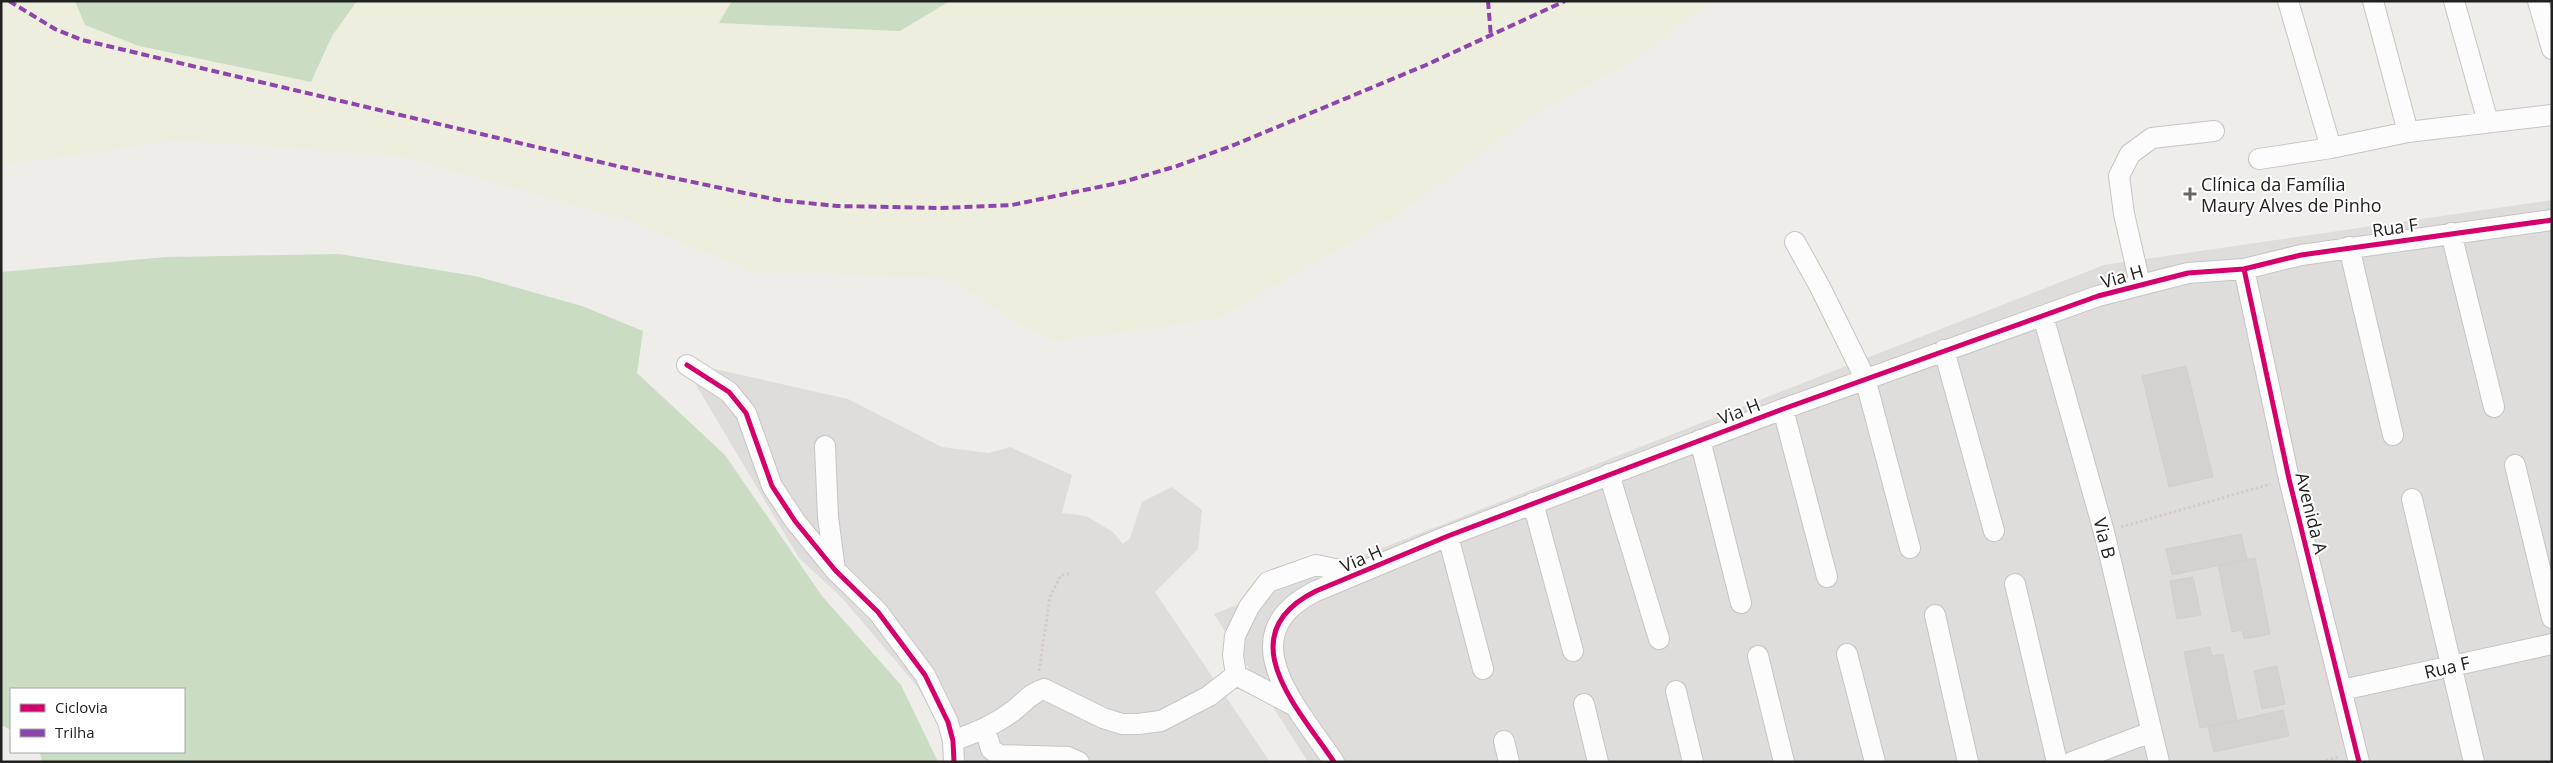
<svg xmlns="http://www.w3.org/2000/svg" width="2553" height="763" font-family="'Open Sans',sans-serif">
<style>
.residential{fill:#dedddb}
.farmland{fill:#edeede}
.forest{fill:#cadcc1}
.building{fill:#d4d2cf;stroke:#d2cfcb}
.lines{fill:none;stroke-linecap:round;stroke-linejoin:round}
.minor-casing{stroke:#c6c5c4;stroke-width:22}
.path{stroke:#d7cbc9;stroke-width:3;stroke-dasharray:2.5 2.5;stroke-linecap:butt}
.minor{stroke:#fdfcfc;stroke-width:20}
.quiet{stroke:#8e44ad;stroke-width:4;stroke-dasharray:8 4;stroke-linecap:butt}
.cycleway-casing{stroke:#fff;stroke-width:8}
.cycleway{stroke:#d6006c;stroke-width:5}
.poi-dot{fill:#696867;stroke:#fff;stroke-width:2}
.labels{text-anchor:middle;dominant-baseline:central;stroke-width:4;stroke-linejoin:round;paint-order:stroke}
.poi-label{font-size:18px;fill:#212121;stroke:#fff;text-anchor:start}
.street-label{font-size:18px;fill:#212121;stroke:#fff}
</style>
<rect width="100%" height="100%" fill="#efedea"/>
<path class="residential" d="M 2552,200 L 2552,762 L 1308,762 L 1214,614 L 2104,265 Z
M 697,365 L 848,399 L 942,447 L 989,453 L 1010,447 L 1072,475 L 1062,513 L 1086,516 L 1113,532 L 1123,544 L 1130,538 L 1142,502 L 1172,487 L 1202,510 L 1198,549 L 1155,592 L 1270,762 L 949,762 L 949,743 L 917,686 L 842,598 L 799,558 L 696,385 Z"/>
<path class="farmland" d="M 1,1 L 75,1 L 85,25 L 311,82 L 332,36 L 357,1 L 732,1 L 720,23 L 900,31 L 950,1 L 1711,1 L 1641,55 L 1532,116 L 1393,218 L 1216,319 L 1053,341 L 1012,319 L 952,279 L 874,275 L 756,273 L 631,221 L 400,156 L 181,140 L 1,165 Z"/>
<path class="forest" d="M 75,1 L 357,1 L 332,36 L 311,82 L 139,46 L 85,25 Z
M 732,1 L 950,1 L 900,31 L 719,23 Z
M 339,254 L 475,276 L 582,306 L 643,331 L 637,373 L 725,455 L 822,596 L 901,685 L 938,762 L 42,762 L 40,752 L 184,752 L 184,689 L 11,689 L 11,730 L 1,725 L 1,272 L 166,257 Z"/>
<path class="building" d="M 2186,366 L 2213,477 L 2169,487 L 2142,376 Z
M 2241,534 L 2247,560 L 2172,575 L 2166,549 Z
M 2255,558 L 2270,634 L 2244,639 L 2242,630 L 2232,632 L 2218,565 Z
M 2193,577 L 2201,615 L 2177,619 L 2170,581 Z
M 2210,647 L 2212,656 L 2223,654 L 2237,721 L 2200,728 L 2184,652 Z
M 2277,666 L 2285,704 L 2262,709 L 2254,671 Z
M 2283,710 L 2289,736 L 2214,752 L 2208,727 Z"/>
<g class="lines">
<defs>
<path id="minor" d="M 2288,1 L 2331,148
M 2373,1 L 2408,132
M 2454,1 L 2488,122
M 2538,1 L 2552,49
M 2259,159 L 2331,148 L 2408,132 L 2552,115
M 2451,233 L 2494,407
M 1795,242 L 1820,287 L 1865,378 L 1910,548
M 2349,247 L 2393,435
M 2244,269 L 2289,479 L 2359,762
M 2140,284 L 2124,214 L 2119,176 L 2130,154 L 2152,138 L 2214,131
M 2043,316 L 2104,532 L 2159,762
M 1944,350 L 1994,531
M 687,365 L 729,392 L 746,413 L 772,486 L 795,521 L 835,570 L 878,612 L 925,675 L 948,722 L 953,741 L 954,762
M 1783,409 L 1827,577
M 1700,440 L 1741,603
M 825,446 L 828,517 L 835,570
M 2515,465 L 2552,618
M 1609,474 L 1659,639
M 2412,499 L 2474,762
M 1533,503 L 1573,651
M 1448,536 L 1483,669
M 2015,584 L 2057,762
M 1935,615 L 1968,762
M 1847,654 L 1875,762
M 1758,656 L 1784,762
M 1236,675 L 1233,655 L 1235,636 L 1249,607 L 1268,582 L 1316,565 L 1335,569 L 1342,580
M 2342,690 L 2552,644
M 1676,691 L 1693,762
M 1584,704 L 1598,762
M 985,729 L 991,749 L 999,755 L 1068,757 L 1079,762
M 953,741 C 974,733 995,725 1013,711 C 1024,703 1030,693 1044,689 L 1103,718 L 1122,724 L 1138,724 L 1161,721 L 1209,696 L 1236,675 L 1295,706
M 1504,741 L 1509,762
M 1334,762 C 1298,708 1227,635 1316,591 L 1448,536 L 1783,409 L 2098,296 L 2188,273 L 2244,269 L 2301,255 L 2552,220
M 2072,762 L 2151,732"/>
</defs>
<use href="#minor" class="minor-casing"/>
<path class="path" d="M 2121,527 L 2271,484
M 1039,671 L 1050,597 L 1061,575 L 1069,574
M 2321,762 L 2339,757"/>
<use href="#minor" class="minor"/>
<path class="quiet" d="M 9,1 L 55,29 L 82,40 L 621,167 L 778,200 L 837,206 L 941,208 L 1012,205 L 1123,182 L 1177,166 L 1234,145 L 1426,65 L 1565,1
M 1488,1 L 1491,37"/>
<defs>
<path id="cycleway" d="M 2244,269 L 2289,479 L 2359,762
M 687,365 L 729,392 L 746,413 L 772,486 L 795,521 L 835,570 L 878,612 L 925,675 L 948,722 L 953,741 L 954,762
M 1334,762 C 1298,708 1227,635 1316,591 L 1448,536 L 1783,409 L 2098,296 L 2188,273 L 2244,269 L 2301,255 L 2552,220"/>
</defs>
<use href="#cycleway" class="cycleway-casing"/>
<use href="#cycleway" class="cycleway"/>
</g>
<path class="poi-dot" d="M2187.5 186.5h5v5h5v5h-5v5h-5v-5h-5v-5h5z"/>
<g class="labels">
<g class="poi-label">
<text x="2201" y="184">Clínica da Família<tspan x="2201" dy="21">Maury Alves de Pinho</tspan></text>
</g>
<g class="street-label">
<text transform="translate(2395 227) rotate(-8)">Rua F</text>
<text transform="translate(2122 276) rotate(-16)">Via H</text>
<text transform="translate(1739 411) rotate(-21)">Via H</text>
<text transform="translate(2312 513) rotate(76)">Avenida A</text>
<text transform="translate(2105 538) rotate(76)">Via B</text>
<text transform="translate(1361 558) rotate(-23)">Via H</text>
<text transform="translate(2447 667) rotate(-13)">Rua F</text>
</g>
</g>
<rect width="2553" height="763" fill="none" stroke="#212121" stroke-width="5"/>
<rect x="10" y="688" width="175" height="65" fill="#ffffff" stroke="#a6a6a6"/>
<rect x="20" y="704" width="25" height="8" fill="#d6006c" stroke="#a6a6a6"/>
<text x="55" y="713" font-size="15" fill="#212121">Ciclovia</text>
<rect x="20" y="729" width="25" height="8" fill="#8e44ad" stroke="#a6a6a6"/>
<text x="55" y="738" font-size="15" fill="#212121">Trilha</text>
</svg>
